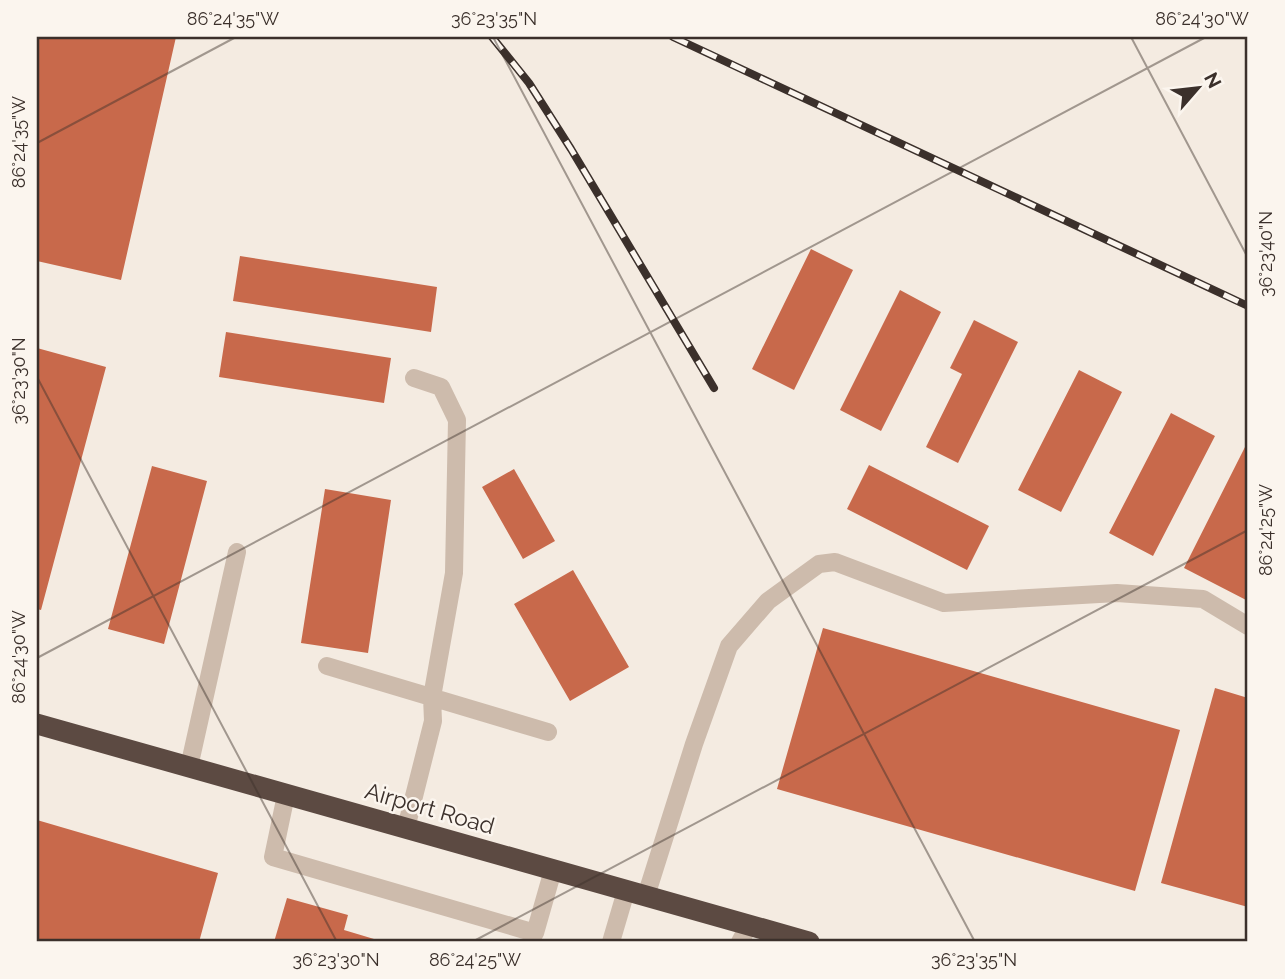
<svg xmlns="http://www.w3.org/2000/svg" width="1285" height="979" font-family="Raleway,sans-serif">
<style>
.building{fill:#c8694b}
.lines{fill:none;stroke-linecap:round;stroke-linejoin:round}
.minor{stroke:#cdbbac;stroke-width:18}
.highway{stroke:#5c4a42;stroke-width:21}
.rail-casing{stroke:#3b302b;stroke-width:8}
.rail{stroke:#fbf5ee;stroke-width:5;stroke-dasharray:16;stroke-linecap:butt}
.ticks{fill:none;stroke:#3b302b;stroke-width:2;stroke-opacity:0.45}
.labels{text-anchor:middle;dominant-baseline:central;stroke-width:5;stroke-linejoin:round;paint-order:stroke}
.street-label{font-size:23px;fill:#3b302b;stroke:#fbf5ee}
.neatline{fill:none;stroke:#3b302b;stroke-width:2.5}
.ticks-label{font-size:18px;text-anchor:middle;fill:#3b302b}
</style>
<rect width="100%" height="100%" fill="#f4ebe1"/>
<path class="building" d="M 39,37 L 176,37 L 121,280 L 37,261 Z
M 811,249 L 853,270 L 794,390 L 752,369 Z
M 240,256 L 437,287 L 431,332 L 233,301 Z
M 900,290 L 941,312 L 881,431 L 840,410 Z
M 974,320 L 1018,342 L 958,463 L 926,447 L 962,374 L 950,368 Z
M 226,332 L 391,358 L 384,403 L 219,377 Z
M 37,348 L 106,367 L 41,610 L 37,609 Z
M 1079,370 L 1122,392 L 1061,512 L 1018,490 Z
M 1171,413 L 1215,436 L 1153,556 L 1109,533 Z
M 1245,447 L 1248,449 L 1248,601 L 1184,568 Z
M 869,465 L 989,526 L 967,570 L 847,509 Z
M 152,466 L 207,481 L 164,644 L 108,629 Z
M 514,469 L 555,541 L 523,559 L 482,487 Z
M 325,489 L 391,500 L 368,653 L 301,643 Z
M 573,570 L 629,667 L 570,701 L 514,604 Z
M 823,628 L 1180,730 L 1135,891 L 777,789 Z
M 1215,688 L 1248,698 L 1248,907 L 1161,883 Z
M 37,820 L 218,873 L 199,942 L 37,942 Z
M 287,898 L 348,915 L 344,930 L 384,942 L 274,942 Z"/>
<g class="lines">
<path class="minor" d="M 327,666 L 548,732
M 189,767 L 237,552
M 286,795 L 273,857 L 535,933 L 553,870
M 406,828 L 433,721 L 432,697 L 454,573 L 457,420 L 441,387 L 414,378
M 646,896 L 694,744 L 729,646 L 768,601 L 819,564 L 835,562 L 944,603 L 1117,593 L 1203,599 L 1248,626
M 611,942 L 626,891
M 740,942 L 749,925"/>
<path class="highway" d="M 37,724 L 809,942"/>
<defs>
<path id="rail" d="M 492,37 L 529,83 L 571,149 L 714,388
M 673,37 L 1248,306"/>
</defs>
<use href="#rail" class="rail-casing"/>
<use href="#rail" class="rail"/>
</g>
<path class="ticks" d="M 493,37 L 975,942M 1131,37 L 1248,258M 37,143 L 236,37M 37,377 L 337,942M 37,658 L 1206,37M 472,942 L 1248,530"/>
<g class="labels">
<g class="street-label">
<text transform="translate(430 808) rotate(16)">Airport Road</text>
</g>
</g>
<rect width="1285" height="979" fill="none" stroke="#fbf5ee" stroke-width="77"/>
<g transform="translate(1198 88) rotate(62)" stroke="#fbf5ee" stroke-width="5" paint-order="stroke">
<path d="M0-5L12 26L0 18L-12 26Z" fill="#3b302b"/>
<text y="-10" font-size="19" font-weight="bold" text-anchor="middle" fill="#3b302b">N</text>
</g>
<rect x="38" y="38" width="1208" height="902" class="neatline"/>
<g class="ticks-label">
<text x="233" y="25">86°24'35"W</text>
<text x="494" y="25">36°23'35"N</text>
<text x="1202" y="25">86°24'30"W</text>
<text transform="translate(19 142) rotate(-90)" y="6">86°24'35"W</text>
<text transform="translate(1266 254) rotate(-90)" y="6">36°23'40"N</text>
<text transform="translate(19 381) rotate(-90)" y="6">36°23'30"N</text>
<text transform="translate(1266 530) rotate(-90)" y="6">86°24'25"W</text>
<text transform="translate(19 657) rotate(-90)" y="6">86°24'30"W</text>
<text x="336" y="966">36°23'30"N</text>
<text x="475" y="966">86°24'25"W</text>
<text x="974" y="966">36°23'35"N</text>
</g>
</svg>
